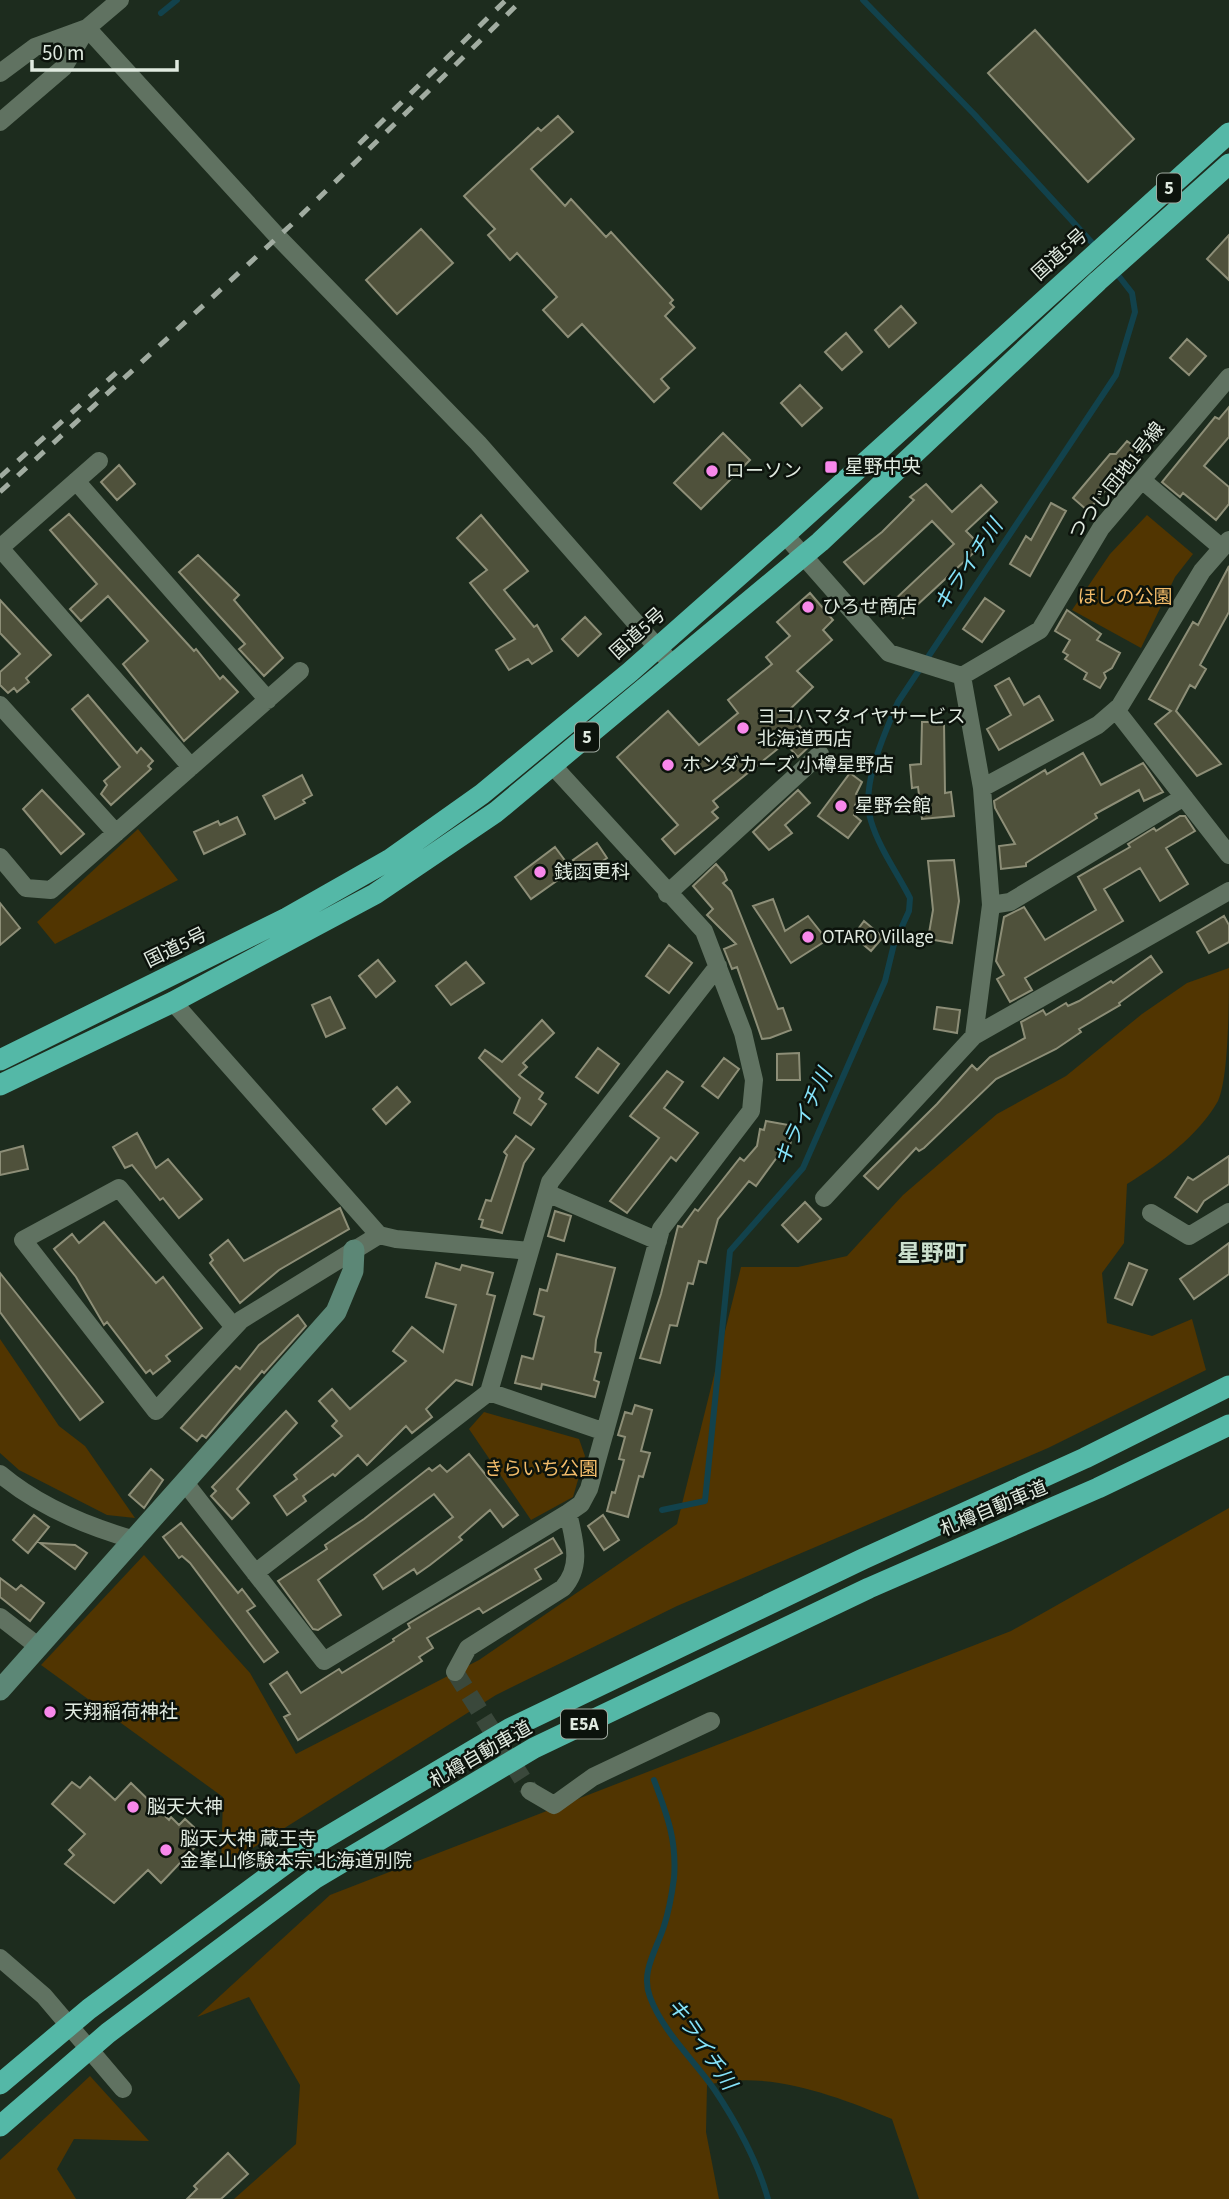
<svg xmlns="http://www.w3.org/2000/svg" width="1229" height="2199" font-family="'Source Sans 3','Noto Sans JP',sans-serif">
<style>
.green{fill:#513501}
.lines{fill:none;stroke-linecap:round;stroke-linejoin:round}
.stream{stroke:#12424c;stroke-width:6}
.building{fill:#4f513b;stroke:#8d8e77;stroke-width:2}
.street-tunnel{stroke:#3a483b;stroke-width:18;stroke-dasharray:18 9;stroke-linecap:butt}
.street{stroke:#607261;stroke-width:18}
.secondary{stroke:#5c8776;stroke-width:21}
.highway{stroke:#54b8a7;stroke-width:21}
.rail{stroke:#a1aca1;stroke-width:5;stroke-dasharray:12 12;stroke-linecap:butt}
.poi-dot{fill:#f888eb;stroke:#0c130c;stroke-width:2.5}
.labels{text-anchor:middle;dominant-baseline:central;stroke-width:5;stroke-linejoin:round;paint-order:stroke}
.shield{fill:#0c130c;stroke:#a0aaa0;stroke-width:2}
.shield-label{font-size:18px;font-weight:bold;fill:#e0eae0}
.street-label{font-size:19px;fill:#e0eae0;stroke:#0c130c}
.poi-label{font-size:19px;fill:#e0eae0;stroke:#0c130c;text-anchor:start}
.park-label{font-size:19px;fill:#f3bc6a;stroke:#0c130c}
.water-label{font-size:21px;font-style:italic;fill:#85e3fa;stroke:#0c130c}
.quarter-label{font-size:23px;font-weight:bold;fill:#cce0cd;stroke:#0c130c}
</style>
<rect width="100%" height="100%" fill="#1d2c1e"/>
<path class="green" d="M 1147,515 L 1193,554 L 1175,577 L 1141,648 L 1072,610 L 1110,554 Z
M 138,829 L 178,880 L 55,944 L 37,922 Z
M 1229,968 C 1229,997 1229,1078 1218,1101 C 1199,1135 1160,1164 1127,1184 L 1124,1243 L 1102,1273 L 1107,1323 L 1152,1336 L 1192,1319 L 1206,1370 L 1048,1448 L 677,1606 L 496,1695 L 221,1868 L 223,1797 L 41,1665 L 144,1555 L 250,1673 L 296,1754 L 479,1660 L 677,1524 L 741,1267 L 798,1267 L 847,1256 L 903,1195 L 997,1114 L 1066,1076 L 1142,1014 L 1187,983 Z
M 0,1339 L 59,1426 L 85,1446 L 135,1518 L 107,1515 L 19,1470 L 0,1453 Z
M 484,1412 L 579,1439 L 585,1456 L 573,1497 L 531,1520 L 469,1429 Z
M 1229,1508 L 1229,2199 L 919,2199 L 892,2119 C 837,2096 766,2069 707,2085 L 706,2132 L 719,2199 L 234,2199 L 296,2144 L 300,2085 L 249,1997 L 197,2017 L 330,1895 L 1011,1631 Z
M 90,2076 L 149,2141 L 74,2139 L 57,2169 L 76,2199 L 0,2199 L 0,2160 Z"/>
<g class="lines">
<path class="stream" d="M 863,0 L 974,114 L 1096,247
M 161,13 L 177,0
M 662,1510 L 705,1501 L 730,1251 L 803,1168 L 885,981 L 894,944 L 909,911 L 910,898 C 898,874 879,848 871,821 C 860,786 884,735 898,702 L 1116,375 L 1135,312 L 1132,293 L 1114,270
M 654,1780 C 667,1815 677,1840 674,1878 C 672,1893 669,1911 664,1926 C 657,1949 640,1972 650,1997 C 663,2032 693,2059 714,2089 C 735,2120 758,2162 768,2199"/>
</g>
<path class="building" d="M 1035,30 L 1134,139 L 1088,182 L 988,73 Z
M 558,116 L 573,132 L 531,169 L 565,206 L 571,199 L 606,237 L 611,232 L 673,300 L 670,303 L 674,307 L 665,316 L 695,348 L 661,379 L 669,388 L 654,402 L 582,324 L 568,337 L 543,310 L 557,297 L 517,253 L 510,260 L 488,235 L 495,229 L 464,196 L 538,128 L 541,131 Z
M 421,229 L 453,263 L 397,314 L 366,280 Z
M 1229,235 L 1229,280 L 1207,259 Z
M 901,306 L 916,323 L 889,347 L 875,330 Z
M 846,333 L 862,352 L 842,370 L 825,352 Z
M 1187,339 L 1206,356 L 1189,375 L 1170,358 Z
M 800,385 L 822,408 L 802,426 L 781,403 Z
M 1229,407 L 1229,437 L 1204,466 L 1229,487 L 1229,504 L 1216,520 L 1183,493 L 1180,497 L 1162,482 L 1215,417 L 1219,419 Z
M 723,433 L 750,460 L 701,509 L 674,483 Z
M 1127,441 L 1143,453 L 1127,472 L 1123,469 L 1088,511 L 1073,498 L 1110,454 L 1116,454 Z
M 119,465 L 135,484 L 117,500 L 101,482 Z
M 926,484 L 952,512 L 981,485 L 997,502 L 966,531 L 981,546 L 903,618 L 890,604 L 954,544 L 932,521 L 864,584 L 844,562 L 882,532 L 914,500 L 910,497 Z
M 1051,503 L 1066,511 L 1030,576 L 1010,564 L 1026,536 L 1031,540 Z
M 69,514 L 194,651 L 196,649 L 220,679 L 223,676 L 238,692 L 184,741 L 123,664 L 148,641 L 108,596 L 81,621 L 70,609 L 97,584 L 50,530 Z
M 481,515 L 528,571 L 504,590 L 534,627 L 537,625 L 552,651 L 532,664 L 528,659 L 509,670 L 496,650 L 515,639 L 470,583 L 487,570 L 457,538 Z
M 198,555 L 239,595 L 234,600 L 283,658 L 264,676 L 239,649 L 245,644 L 179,572 Z
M 1229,566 L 1229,612 L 1200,665 L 1206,669 L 1195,688 L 1190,685 L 1176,711 L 1221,764 L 1197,776 L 1155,724 L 1171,711 L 1149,699 L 1193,622 L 1198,625 Z
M 810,593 L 833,620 L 823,630 L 832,640 L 797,671 L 813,687 L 787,712 L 814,742 L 798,757 L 785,743 L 713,801 L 718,807 L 712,812 L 718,818 L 675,854 L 662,839 L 678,825 L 617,757 L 668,711 L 699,745 L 738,713 L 728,700 L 772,664 L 766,657 L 790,636 L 777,622 Z
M 985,598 L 1004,611 L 982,642 L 963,629 Z
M 0,600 L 51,655 L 26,678 L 29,682 L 17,692 L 14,688 L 8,693 L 0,685 L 0,672 L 20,654 L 0,633 Z
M 1067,610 L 1101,634 L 1097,640 L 1120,653 L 1112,668 L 1104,673 L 1106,678 L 1100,688 L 1084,679 L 1087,673 L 1065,659 L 1068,655 L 1063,652 L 1070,640 L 1055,631 Z
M 585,617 L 601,634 L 578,656 L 562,639 Z
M 1009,678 L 1024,705 L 1039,696 L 1053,720 L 999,750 L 987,729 L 1011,715 L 995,686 Z
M 88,695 L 137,753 L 141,748 L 153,761 L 148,766 L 151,769 L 111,805 L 101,794 L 107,785 L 104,781 L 120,767 L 72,709 Z
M 922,722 L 944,722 L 945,793 L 951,792 L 954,816 L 922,819 L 918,787 L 912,788 L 910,765 L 921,764 Z
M 1083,753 L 1101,785 L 1143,763 L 1163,792 L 1144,801 L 1139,790 L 1095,814 L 1097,818 L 1026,863 L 1026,866 L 1001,869 L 999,846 L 1015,844 L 995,808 L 994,801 L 1045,770 L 1047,774 Z
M 850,773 L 862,782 L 856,794 L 860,797 L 855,805 L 859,808 L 854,815 L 861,821 L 848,838 L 818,816 Z
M 302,775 L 312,795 L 303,800 L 305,803 L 275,819 L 263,796 Z
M 42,790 L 84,834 L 61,854 L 23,809 Z
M 798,790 L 810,803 L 785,825 L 792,833 L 769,850 L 753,832 Z
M 1180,816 L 1185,816 L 1195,831 L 1166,848 L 1188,884 L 1160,901 L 1140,868 L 1104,889 L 1123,921 L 1025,978 L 1032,990 L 1010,1002 L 997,979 L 1004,975 L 996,961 L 1004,917 L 1024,907 L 1045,940 L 1096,910 L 1078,877 L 1130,847 L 1128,844 L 1154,828 L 1156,831 Z
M 237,817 L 245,834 L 204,854 L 194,832 L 218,821 L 220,825 Z
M 597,843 L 607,858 L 583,875 L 573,860 Z
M 555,847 L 572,870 L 531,899 L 515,877 Z
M 954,860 L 959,901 L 952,943 L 928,939 L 933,910 L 928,861 Z
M 716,864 L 724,873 L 727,880 L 723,883 L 731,891 L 778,1009 L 783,1008 L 791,1030 L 770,1038 L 762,1039 L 737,967 L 732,969 L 724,949 L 736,944 L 707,915 L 713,909 L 693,886 Z
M 773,899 L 785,931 L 808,916 L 827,940 L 791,963 L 753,906 Z
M 0,903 L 20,928 L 0,945 Z
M 1224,916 L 1229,925 L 1229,942 L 1209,953 L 1197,932 Z
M 864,921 L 883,937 L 871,951 L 853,936 Z
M 669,945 L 692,963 L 669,993 L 646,976 Z
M 1151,956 L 1162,972 L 1119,1003 L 1120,1005 L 1079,1029 L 1081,1032 L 1056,1049 L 996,1079 L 924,1148 L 919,1151 L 916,1148 L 878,1189 L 864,1176 L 937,1104 L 972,1065 L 977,1070 L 990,1057 L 1025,1038 L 1021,1022 L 1043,1010 L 1046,1015 L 1066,1003 L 1068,1006 L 1079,1001 L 1111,981 L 1113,983 Z
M 378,960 L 395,981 L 376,997 L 359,976 Z
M 466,962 L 484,983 L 451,1005 L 436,986 Z
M 330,997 L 345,1028 L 326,1037 L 312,1005 Z
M 937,1007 L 960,1010 L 957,1033 L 934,1029 Z
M 542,1020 L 554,1033 L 523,1063 L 527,1067 L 519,1075 L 543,1093 L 539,1099 L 546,1104 L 531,1125 L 514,1113 L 520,1098 L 479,1058 L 485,1050 L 502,1062 Z
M 598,1048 L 619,1064 L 598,1093 L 576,1077 Z
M 799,1053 L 800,1080 L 777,1080 L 777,1054 Z
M 724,1058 L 739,1069 L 718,1098 L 702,1086 Z
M 667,1071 L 683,1082 L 664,1108 L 698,1133 L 676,1161 L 671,1157 L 627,1213 L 610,1201 L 659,1138 L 630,1116 Z
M 397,1087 L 410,1102 L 386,1124 L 373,1109 Z
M 766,1121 L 794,1126 L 789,1150 L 783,1149 L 756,1186 L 749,1181 L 718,1219 L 706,1263 L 699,1261 L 693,1284 L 688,1283 L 677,1326 L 670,1325 L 660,1363 L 640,1358 L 661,1294 L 678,1226 L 682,1227 L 695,1209 L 698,1211 L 740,1158 L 744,1161 L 757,1146 L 760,1129 L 764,1130 Z
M 137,1133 L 156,1168 L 168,1159 L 202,1199 L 179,1218 L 163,1198 L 160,1200 L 132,1165 L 125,1168 L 113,1147 Z
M 516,1136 L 534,1149 L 524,1163 L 502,1233 L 481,1227 L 483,1220 L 479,1219 L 486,1200 L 491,1201 L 507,1155 L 504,1152 Z
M 23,1146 L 28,1169 L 0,1175 L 0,1152 Z
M 1229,1156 L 1229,1184 L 1204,1201 L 1197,1212 L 1175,1197 L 1188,1177 L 1193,1180 Z
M 805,1202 L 821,1219 L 798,1242 L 782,1225 Z
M 340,1208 L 349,1229 L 279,1270 L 240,1303 L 210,1263 L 213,1260 L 210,1255 L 228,1240 L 244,1261 Z
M 555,1211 L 571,1216 L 564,1241 L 548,1236 Z
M 104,1222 L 156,1283 L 163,1277 L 202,1328 L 166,1356 L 170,1361 L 153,1374 L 150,1370 L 146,1373 L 107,1322 L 104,1325 L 76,1277 L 54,1249 L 72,1234 L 79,1243 Z
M 1229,1243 L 1229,1274 L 1194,1299 L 1180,1279 Z
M 557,1254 L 615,1268 L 596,1340 L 595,1352 L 601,1353 L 594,1380 L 599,1382 L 595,1397 L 542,1384 L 541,1389 L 515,1383 L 522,1356 L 533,1359 L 544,1317 L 534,1314 L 540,1289 L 547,1291 Z
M 436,1263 L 460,1270 L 462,1265 L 493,1273 L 487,1294 L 495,1296 L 472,1385 L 456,1380 L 426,1409 L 432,1417 L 412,1433 L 406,1426 L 367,1465 L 358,1455 L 335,1476 L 333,1474 L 303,1496 L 306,1501 L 287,1515 L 274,1496 L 297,1479 L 294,1475 L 342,1436 L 332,1426 L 337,1421 L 319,1401 L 332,1389 L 350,1409 L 406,1361 L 393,1351 L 412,1327 L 443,1352 L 456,1305 L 426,1297 Z
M 1129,1263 L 1147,1270 L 1132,1305 L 1115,1298 Z
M 0,1273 L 103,1402 L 80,1420 L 0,1312 Z
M 298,1315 L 306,1326 L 264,1373 L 262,1371 L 206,1438 L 202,1435 L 197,1441 L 181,1428 L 236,1366 L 240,1369 L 259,1345 Z
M 635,1405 L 652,1410 L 641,1451 L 650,1453 L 643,1477 L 639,1476 L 628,1517 L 607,1511 L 612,1492 L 615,1493 L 624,1460 L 619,1459 L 625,1437 L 618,1435 L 625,1412 L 632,1414 Z
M 286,1411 L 297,1423 L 237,1489 L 249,1503 L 232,1519 L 211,1496 L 216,1491 L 212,1487 Z
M 469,1454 L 518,1515 L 503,1527 L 490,1510 L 459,1537 L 462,1540 L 430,1565 L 417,1574 L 414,1569 L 383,1589 L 374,1575 L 453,1517 L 434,1494 L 318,1580 L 341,1615 L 318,1630 L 313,1629 L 278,1581 L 327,1549 L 325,1545 L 364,1519 L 429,1468 L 432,1471 L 440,1465 L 447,1472 Z
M 151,1469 L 163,1480 L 144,1508 L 129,1495 Z
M 34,1515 L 49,1527 L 28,1553 L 13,1540 Z
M 603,1515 L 619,1540 L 604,1550 L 588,1526 Z
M 181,1523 L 238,1593 L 242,1589 L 255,1606 L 247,1611 L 278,1652 L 264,1662 L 190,1563 L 182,1556 L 179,1558 L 163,1537 Z
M 553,1538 L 562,1553 L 535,1569 L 541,1579 L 483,1613 L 479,1608 L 427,1638 L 433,1648 L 419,1657 L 422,1661 L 298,1740 L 284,1717 L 290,1714 L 270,1684 L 287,1672 L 301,1693 L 339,1669 L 342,1673 L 394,1641 L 393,1639 L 410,1628 L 408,1624 Z
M 40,1543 L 75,1545 L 87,1553 L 75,1569 Z
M 0,1578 L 16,1590 L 21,1585 L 44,1603 L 30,1621 L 0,1597 Z
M 90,1777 L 115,1800 L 131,1783 L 169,1820 L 171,1817 L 179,1825 L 185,1819 L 196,1829 L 191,1835 L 199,1843 L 161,1883 L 148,1870 L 114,1903 L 65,1864 L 74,1855 L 69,1850 L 85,1834 L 52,1804 L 72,1782 L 80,1788 Z
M 228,2153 L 248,2174 L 221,2199 L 187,2199 L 197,2189 L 194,2186 Z"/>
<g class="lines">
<path class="street-tunnel" d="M 455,1672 L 530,1791"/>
<path class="street" d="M 87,28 L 278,237 L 478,443 L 671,663
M 0,73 L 35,47 L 87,28
M 0,122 L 63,68 L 87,28 L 120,0
M 99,461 L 0,548 L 191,767
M 1142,480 L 1222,548
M 76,481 L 268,700
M 785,535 L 889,653 L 962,676 L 1040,630 L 1101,528 L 1229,377
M 962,676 L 982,788 L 991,905 L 974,1036
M 0,705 L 116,833
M 1116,710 L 1229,855
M 982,788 L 1098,725 L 1120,706 L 1202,571 L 1229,540
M 0,857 L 26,888 L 51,890 L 300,671
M 667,894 L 820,754
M 991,905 L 1010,902 L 1184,797
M 173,1002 L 379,1235 L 396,1239 L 530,1251
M 547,1193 L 658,1241
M 824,1198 L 974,1036 L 1229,891
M 1151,1213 L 1189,1236 L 1229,1212
M 234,1327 L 119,1188 L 23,1240 L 156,1411 L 241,1320 L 379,1235
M 489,1392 L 605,1432
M 0,1474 C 38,1506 89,1527 135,1540
M 186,1484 L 324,1661 L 568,1513 L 581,1504 L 589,1489 L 661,1229 L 751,1111 L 754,1080 L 743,1033 L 704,931 L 554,767
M 255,1573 L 489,1392 L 550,1182 L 718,966
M 0,1617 L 39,1647
M 455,1672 L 468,1648 L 563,1588 C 583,1566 574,1540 568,1513
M 530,1791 L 554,1805 L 593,1777 L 711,1721
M 0,1958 L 44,1996 L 123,2089"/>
<path class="secondary" d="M 0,1690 L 336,1312 L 353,1271 L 354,1250"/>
<path class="highway" d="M 0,1060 L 287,918 L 389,860 L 482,794 L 630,672 L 785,535 L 1229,133
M 0,1085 L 173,1002 L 375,894 L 496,812 L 820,542 L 1098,281 L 1229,164
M 0,2084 L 89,2009 L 300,1853 L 509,1729 L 863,1559 L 1085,1458 L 1229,1386
M 0,2126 L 108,2033 L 314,1879 L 534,1748 L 869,1588 L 1098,1488 L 1229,1425"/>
<path class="rail" d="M 359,144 L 506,0
M 0,477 L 117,372
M 0,492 L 291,225 L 522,0"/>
</g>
<g class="poi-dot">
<rect x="824" y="460" width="14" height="14" rx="3.5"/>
<circle cx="712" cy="471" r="7"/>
<circle cx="808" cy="607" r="7"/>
<circle cx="743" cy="728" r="7"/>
<circle cx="668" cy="765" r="7"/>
<circle cx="841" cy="806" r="7"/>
<circle cx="540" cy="872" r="7"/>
<circle cx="808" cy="937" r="7"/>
<circle cx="50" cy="1712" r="7"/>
<circle cx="133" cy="1807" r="7"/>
<circle cx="166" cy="1850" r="7"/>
</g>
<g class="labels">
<g class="shield">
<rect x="1157" y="173.5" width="24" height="29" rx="5"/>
<rect x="575" y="722.5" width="24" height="29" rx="5"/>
<rect x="561" y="1709.5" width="46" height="29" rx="5"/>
</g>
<g class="shield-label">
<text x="1169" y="188">5</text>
<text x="587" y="737">5</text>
<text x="584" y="1724">E5A</text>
</g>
<g class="street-label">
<text transform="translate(1060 255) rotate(-42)">国道5号</text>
<text transform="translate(1117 481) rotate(-52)">つつじ団地1号線</text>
<text transform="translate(638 634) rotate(-42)">国道5号</text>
<text transform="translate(176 948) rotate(-26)">国道5号</text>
<text transform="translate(994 1509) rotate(-23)">札樽自動車道</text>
<text transform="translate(481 1755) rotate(-30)">札樽自動車道</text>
</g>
<g class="poi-label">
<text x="845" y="467">星野中央</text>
<text x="726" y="471">ローソン</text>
<text x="822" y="607">ひろせ商店</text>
<text x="757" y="717">ヨコハマタイヤサービス<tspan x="757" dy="22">北海道西店</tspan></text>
<text x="682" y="765">ホンダカーズ 小樽星野店</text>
<text x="855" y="806">星野会館</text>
<text x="554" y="872">銭函更科</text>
<text x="822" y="937">OTARO Village</text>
<text x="64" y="1712">天翔稲荷神社</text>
<text x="147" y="1807">脳天大神</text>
<text x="180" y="1839">脳天大神 蔵王寺<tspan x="180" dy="22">金峯山修験本宗 北海道別院</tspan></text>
</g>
<g class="park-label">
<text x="1125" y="597">ほしの公園</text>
<text x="541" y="1469">きらいち公園</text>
</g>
<g class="water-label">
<text transform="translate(968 565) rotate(-56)">キライチ川</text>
<text transform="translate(803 1117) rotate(-64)">キライチ川</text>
<text transform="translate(702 2044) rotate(56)">キライチ川</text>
</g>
<g class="quarter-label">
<text x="932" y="1253">星野町</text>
</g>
</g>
<path d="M32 60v10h145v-10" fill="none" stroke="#e0eae0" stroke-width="3.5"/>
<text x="42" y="60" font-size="21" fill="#e0eae0" stroke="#0c130c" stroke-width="5" paint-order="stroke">50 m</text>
</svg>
